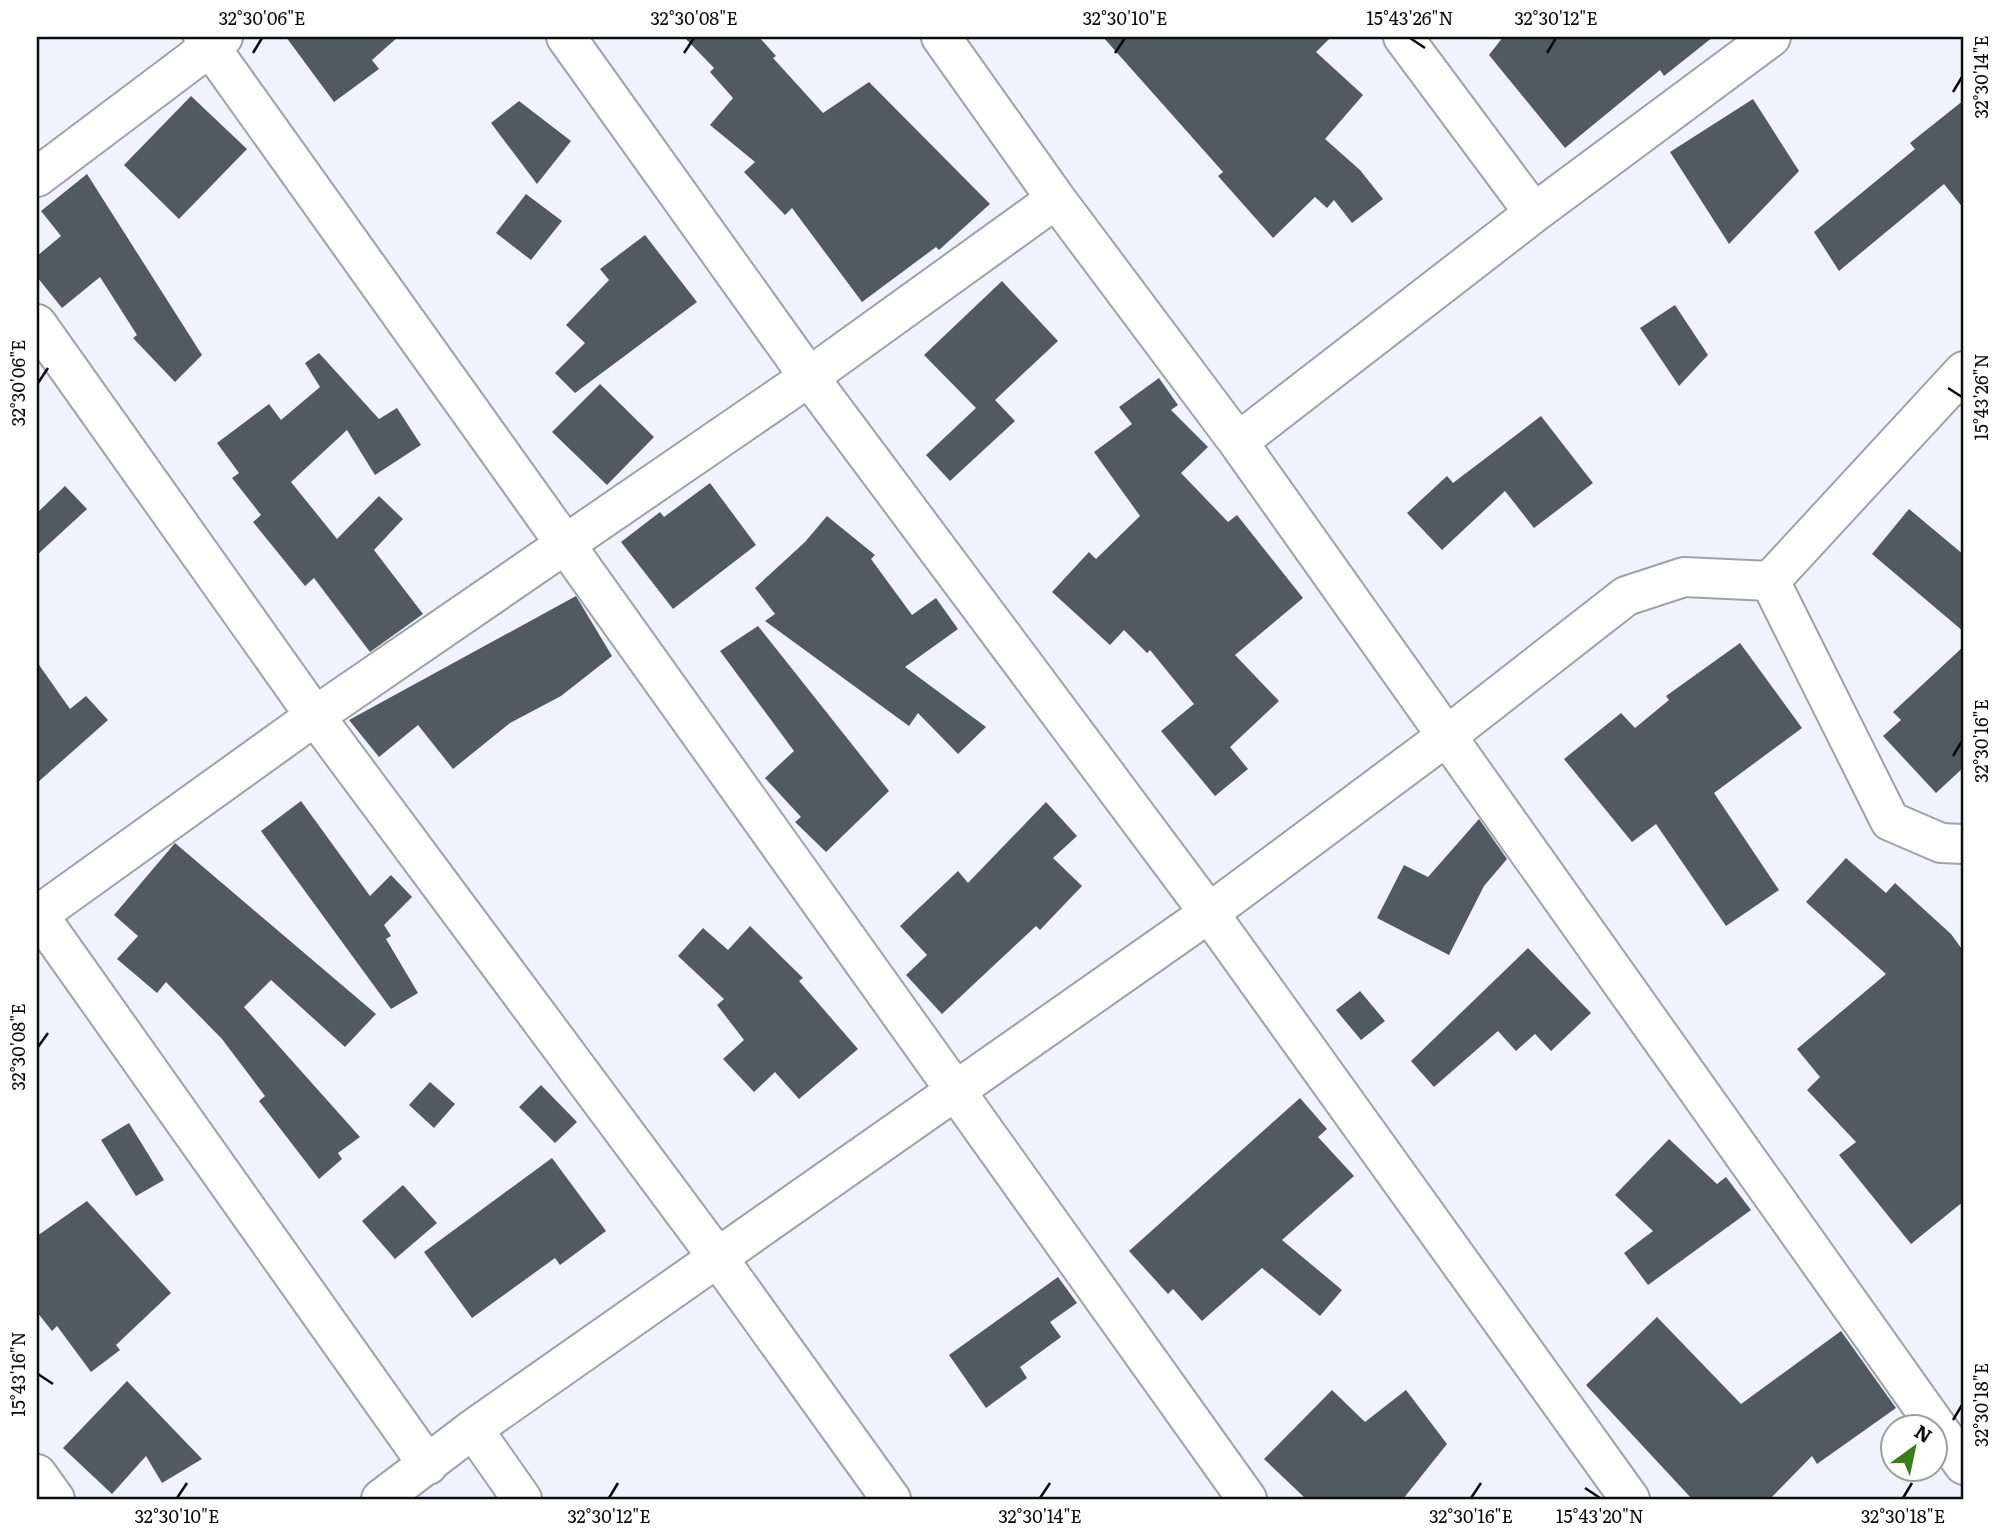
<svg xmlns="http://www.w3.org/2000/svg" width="2001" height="1536" font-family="Literata,serif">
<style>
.building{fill:#515a62}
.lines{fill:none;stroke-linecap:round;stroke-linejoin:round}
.street-casing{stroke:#9ea1ac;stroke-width:42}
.street{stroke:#fff;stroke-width:38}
.ticks{fill:none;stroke:#0b0c0f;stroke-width:2.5}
.neatline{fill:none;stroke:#0b0c0f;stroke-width:2.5}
.ticks-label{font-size:18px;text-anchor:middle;fill:#0b0c0f}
</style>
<rect width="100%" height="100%" fill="#f0f3fd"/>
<path class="building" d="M 286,37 L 398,37 L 372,60 L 379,69 L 334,102 Z
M 684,37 L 759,37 L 776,56 L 773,58 L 823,113 L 869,82 L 990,204 L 939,250 L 936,247 L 862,302 L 792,208 L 785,215 L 744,172 L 755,162 L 710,125 L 733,98 L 710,72 L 714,68 Z
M 1103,37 L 1331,37 L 1316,52 L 1363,95 L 1325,139 L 1360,170 L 1383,199 L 1352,223 L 1334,200 L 1327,208 L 1315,197 L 1273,238 L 1218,176 L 1223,172 Z
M 1503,37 L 1713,37 L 1664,76 L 1660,70 L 1565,148 L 1489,55 Z
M 191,96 L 247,149 L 179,219 L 124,165 Z
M 1753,99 L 1799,171 L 1729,244 L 1670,152 Z
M 1964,100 L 1964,209 L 1944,184 L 1839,271 L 1814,232 L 1915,149 L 1910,143 Z
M 519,101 L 571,141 L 537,184 L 491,123 Z
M 87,174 L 202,355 L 175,382 L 133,338 L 137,335 L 100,277 L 62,308 L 37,277 L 37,256 L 61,236 L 41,211 Z
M 526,194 L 562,221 L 531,260 L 496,233 Z
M 645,235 L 697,302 L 575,393 L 555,373 L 585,343 L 566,325 L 609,280 L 600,269 Z
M 1002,281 L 1058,341 L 995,400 L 1015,421 L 950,481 L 926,455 L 976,408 L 924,355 Z
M 1675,305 L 1708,355 L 1679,386 L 1640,328 Z
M 319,353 L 379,419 L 397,408 L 421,445 L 375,475 L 347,430 L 291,482 L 337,539 L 379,496 L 403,519 L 374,550 L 423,614 L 370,652 L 314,578 L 305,586 L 253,522 L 261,515 L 232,478 L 239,473 L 217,443 L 269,404 L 281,420 L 320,387 L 305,363 Z
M 1159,378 L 1178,405 L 1171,410 L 1208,447 L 1181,473 L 1228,522 L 1237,515 L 1303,598 L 1235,655 L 1279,701 L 1230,747 L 1248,769 L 1215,796 L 1161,731 L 1194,704 L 1150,650 L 1147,653 L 1124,630 L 1110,645 L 1052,592 L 1089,552 L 1096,559 L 1140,516 L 1094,452 L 1132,424 L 1119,407 Z
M 600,384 L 654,437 L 607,485 L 552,432 Z
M 1541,416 L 1593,483 L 1534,528 L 1505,491 L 1442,550 L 1407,513 L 1447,476 L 1453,483 Z
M 710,483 L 756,545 L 673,609 L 621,542 L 660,512 L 664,517 Z
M 65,486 L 87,509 L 37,555 L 37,513 Z
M 1909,509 L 1964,555 L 1964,632 L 1872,554 Z
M 827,516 L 875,555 L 871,559 L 912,615 L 936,598 L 958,629 L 905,667 L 986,727 L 958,754 L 918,713 L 909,726 L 765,621 L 775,614 L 755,588 L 805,542 Z
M 576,596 L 612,656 L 561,696 L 510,723 L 453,769 L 418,725 L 379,757 L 349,720 Z
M 758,626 L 889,791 L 826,852 L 795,822 L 801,817 L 765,778 L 794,751 L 720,651 Z
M 1740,643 L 1802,728 L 1714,793 L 1779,890 L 1726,926 L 1656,824 L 1632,842 L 1564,759 L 1621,713 L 1635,728 L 1669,700 L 1666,696 Z
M 1964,646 L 1964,767 L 1936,793 L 1883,736 L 1901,720 L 1893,712 Z
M 37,662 L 70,709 L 86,696 L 108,720 L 37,783 Z
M 301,801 L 370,896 L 391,875 L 412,897 L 384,925 L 391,936 L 386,939 L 418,993 L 391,1009 L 261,831 Z
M 1046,802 L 1077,836 L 1053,858 L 1082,886 L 1040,930 L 1036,926 L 942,1014 L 906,975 L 927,955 L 900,926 L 958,871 L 968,883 Z
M 1479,819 L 1507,859 L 1484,886 L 1449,955 L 1377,918 L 1404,865 L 1428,877 Z
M 175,843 L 376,1014 L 345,1047 L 271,980 L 244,1007 L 360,1137 L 338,1153 L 342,1159 L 319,1179 L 259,1101 L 265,1096 L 222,1039 L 166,982 L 157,993 L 117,959 L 138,936 L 114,915 Z
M 1846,858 L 1886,893 L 1895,883 L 1951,934 L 1964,952 L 1964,1201 L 1911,1244 L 1839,1155 L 1856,1142 L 1807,1090 L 1820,1077 L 1797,1049 L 1886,974 L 1806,902 Z
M 750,926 L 803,978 L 799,981 L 858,1049 L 799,1099 L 775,1072 L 754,1092 L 723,1059 L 744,1040 L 717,1005 L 724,999 L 678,956 L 703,928 L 728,950 Z
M 1528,948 L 1591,1013 L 1551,1051 L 1535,1034 L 1516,1051 L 1498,1031 L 1434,1087 L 1411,1061 Z
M 1360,991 L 1385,1021 L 1361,1040 L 1336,1010 Z
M 430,1082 L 455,1104 L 434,1128 L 409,1105 Z
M 541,1085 L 577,1122 L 555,1143 L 519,1107 Z
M 1300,1098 L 1327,1129 L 1318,1137 L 1354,1176 L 1282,1240 L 1342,1290 L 1320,1316 L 1262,1268 L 1202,1321 L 1173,1289 L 1168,1294 L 1129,1251 Z
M 129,1123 L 164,1180 L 136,1196 L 101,1140 Z
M 1669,1139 L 1717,1184 L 1726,1177 L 1751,1210 L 1648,1285 L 1624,1253 L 1653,1231 L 1615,1195 Z
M 552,1158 L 606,1231 L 560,1265 L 555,1258 L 472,1318 L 424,1252 Z
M 403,1185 L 437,1223 L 395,1259 L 362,1221 Z
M 87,1201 L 171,1293 L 116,1345 L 120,1350 L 91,1372 L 57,1326 L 52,1331 L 37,1312 L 37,1236 Z
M 1058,1277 L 1077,1303 L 1050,1322 L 1061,1337 L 1020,1367 L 1027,1378 L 986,1408 L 949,1355 Z
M 1657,1317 L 1741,1404 L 1841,1331 L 1896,1408 L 1817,1464 L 1812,1456 L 1770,1499 L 1692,1499 L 1586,1385 Z
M 127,1381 L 202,1459 L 162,1483 L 146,1456 L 112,1494 L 63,1448 Z
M 1332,1390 L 1365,1422 L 1406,1390 L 1447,1444 L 1403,1499 L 1306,1499 L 1264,1459 Z"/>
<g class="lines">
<defs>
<path id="street" d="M 203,37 L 1247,1499
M 566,37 L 809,377 L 1209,913 L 1630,1499
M 941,37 L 1056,199 L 1238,442 L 1964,1465
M 1403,37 L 1534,213
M 37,177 L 223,37
M 37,324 L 315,716 L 718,1258 L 891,1499
M 1238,442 L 1534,213 L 1771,37
M 1770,581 L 1890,821 L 1941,843 L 1964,844
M 37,913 L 428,1465
M 38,915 L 315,716 L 809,377 L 1056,199
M 473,1429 L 522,1499
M 37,1474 L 55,1499
M 381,1499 L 473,1429 L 1209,913 L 1448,735 L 1626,596 L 1684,577 L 1770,581 L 1964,371"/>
</defs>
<use href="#street" class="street-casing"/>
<use href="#street" class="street"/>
</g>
<path class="ticks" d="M 1410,38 L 1425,48M 253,53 L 262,38M 684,53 L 694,38M 1115,53 L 1125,38M 1547,53 L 1556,38M 1953,92 L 1962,77M 38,383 L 48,368M 1948,388 L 1962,397M 1953,756 L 1962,741M 38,1047 L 48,1033M 38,1374 L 53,1384M 1953,1420 L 1962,1405M 1585,1488 L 1600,1498M 177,1498 L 187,1483M 609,1498 L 618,1483M 1040,1498 L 1050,1483M 1471,1498 L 1481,1483M 1903,1498 L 1912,1483"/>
<rect width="2001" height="1536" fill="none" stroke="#ffffff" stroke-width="77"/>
<g transform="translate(1914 1448) rotate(33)"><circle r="33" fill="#ffffff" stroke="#9d9e9f" stroke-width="2"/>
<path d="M0-5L12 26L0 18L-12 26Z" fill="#3b7c1c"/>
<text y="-10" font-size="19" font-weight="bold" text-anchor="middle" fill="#0b0c0f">N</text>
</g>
<rect x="38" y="38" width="1924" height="1460" class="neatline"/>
<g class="ticks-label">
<text x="262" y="25">32°30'06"E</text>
<text x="694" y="25">32°30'08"E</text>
<text x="1125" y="25">32°30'10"E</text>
<text x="1410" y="25">15°43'26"N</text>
<text x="1556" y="25">32°30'12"E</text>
<text transform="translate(1982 77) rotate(-90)" y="6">32°30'14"E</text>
<text transform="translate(19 383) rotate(-90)" y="6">32°30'06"E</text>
<text transform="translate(1982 397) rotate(-90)" y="6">15°43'26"N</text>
<text transform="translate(1982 741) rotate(-90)" y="6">32°30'16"E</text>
<text transform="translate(19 1047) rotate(-90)" y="6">32°30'08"E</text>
<text transform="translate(19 1374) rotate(-90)" y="6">15°43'16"N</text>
<text transform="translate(1982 1405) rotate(-90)" y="6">32°30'18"E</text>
<text x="177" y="1523">32°30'10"E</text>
<text x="609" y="1523">32°30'12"E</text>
<text x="1040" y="1523">32°30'14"E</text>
<text x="1471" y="1523">32°30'16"E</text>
<text x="1600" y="1523">15°43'20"N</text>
<text x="1903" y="1523">32°30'18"E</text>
</g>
</svg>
